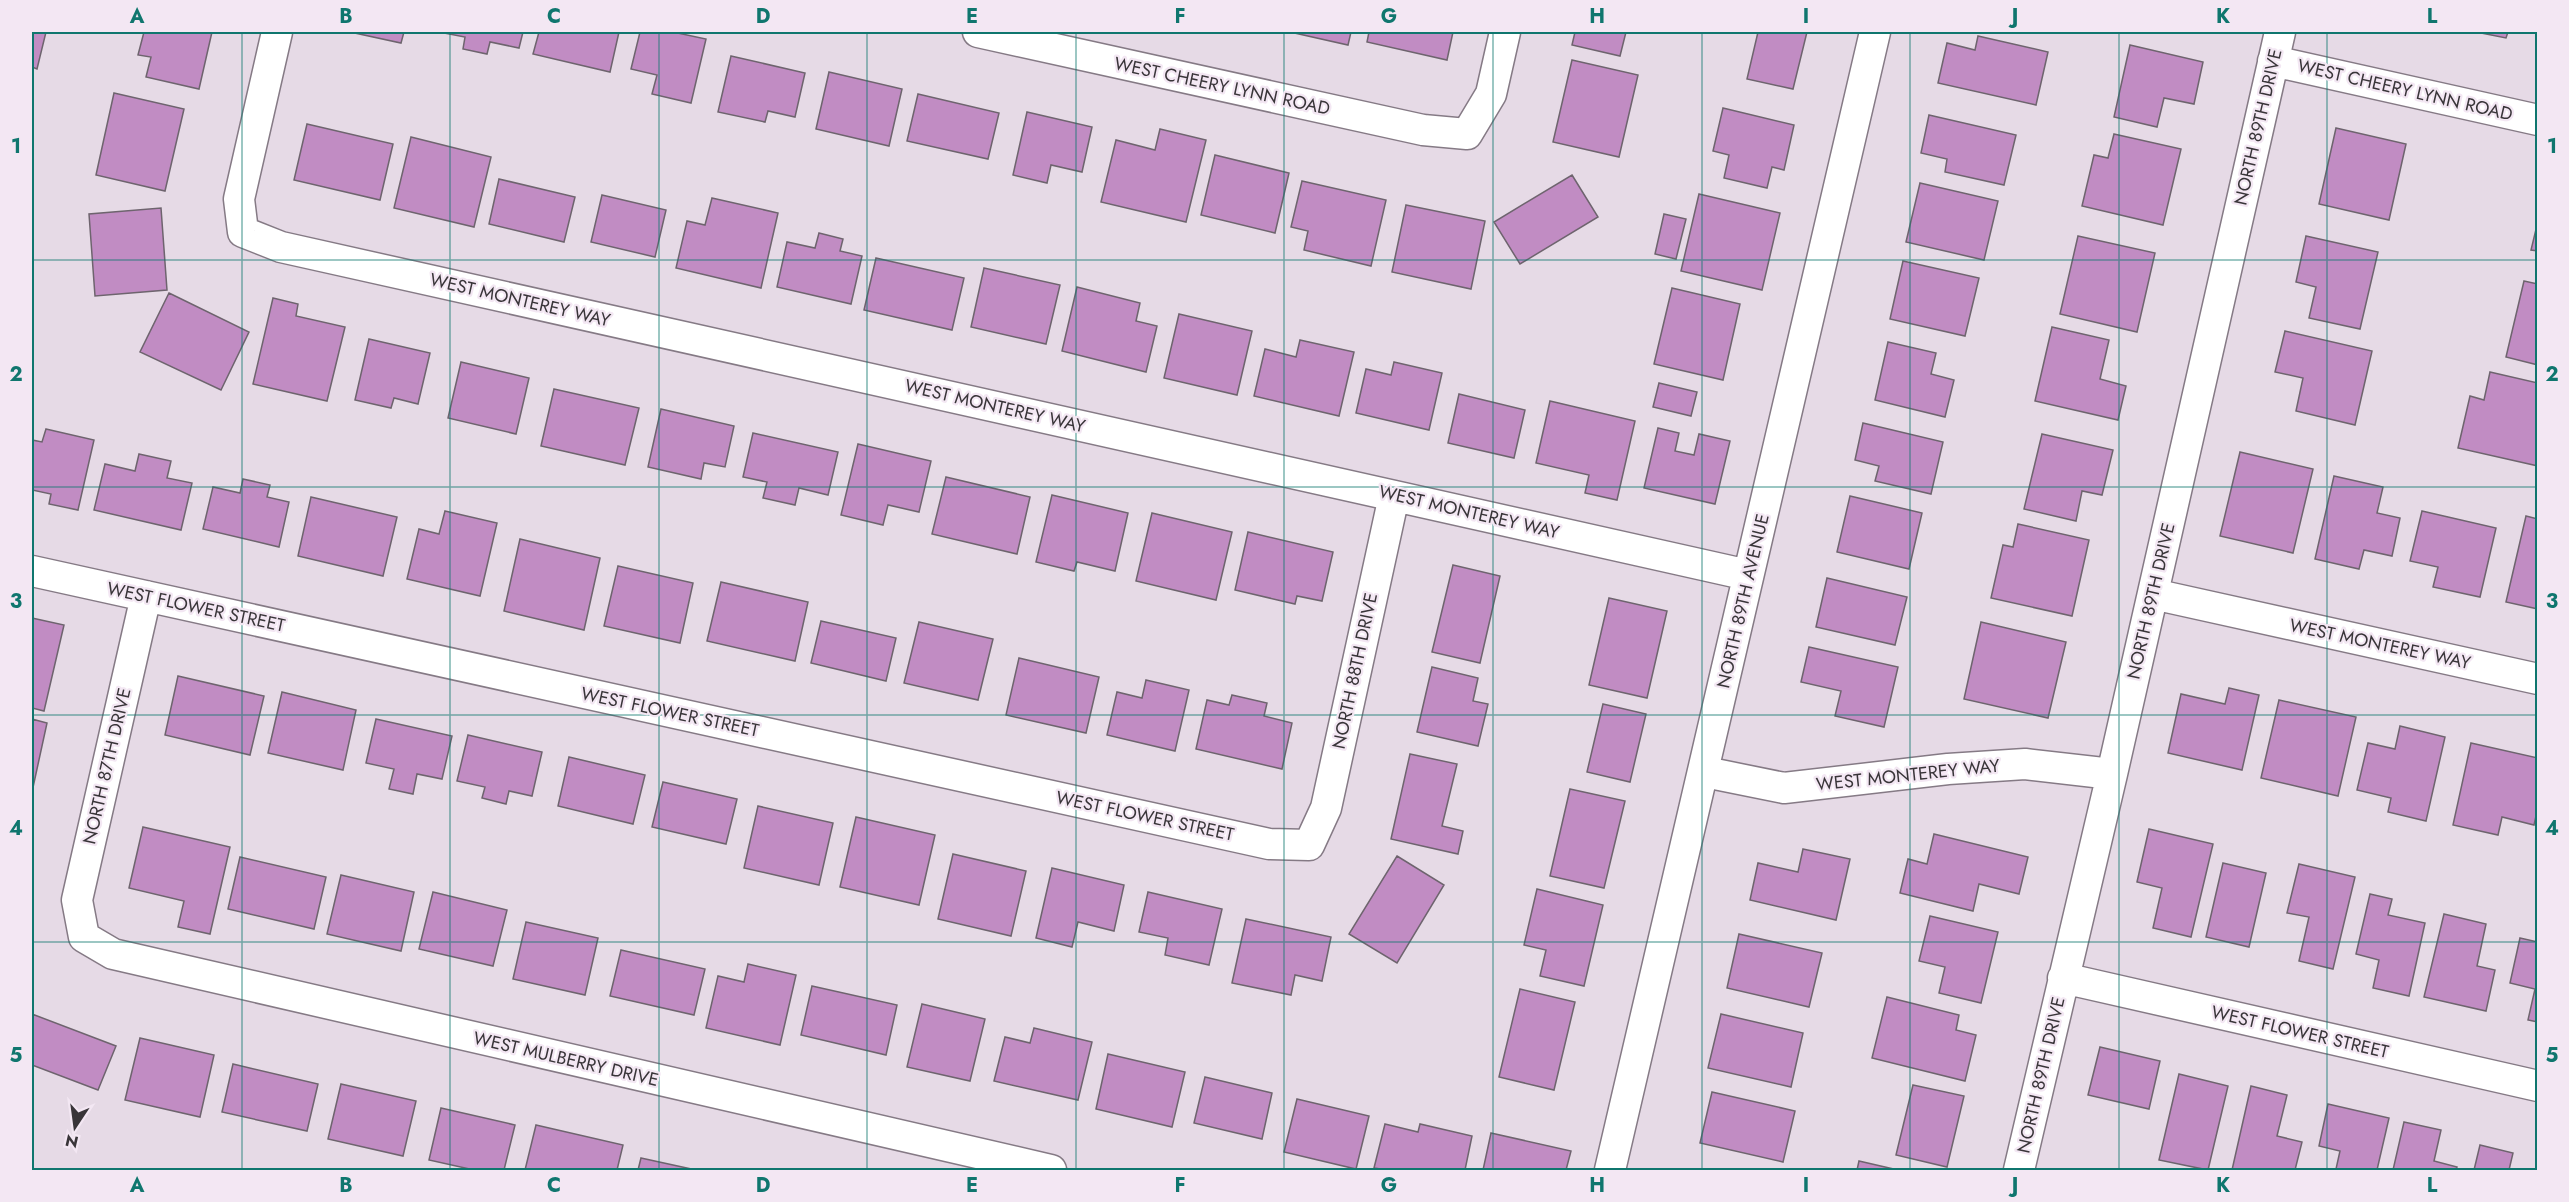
<svg xmlns="http://www.w3.org/2000/svg" width="2569" height="1202" font-family="Jost,sans-serif">
<style>
.building{fill:#c18cc3;stroke:#6e646e;stroke-width:1.5}
.lines{fill:none;stroke-linecap:round;stroke-linejoin:round}
.street-casing{stroke:#857a85;stroke-width:33}
.street{stroke:#fff;stroke-width:30}
.grid{fill:none;stroke:#0f766e;stroke-width:1.5;stroke-opacity:0.55}
.labels{text-anchor:middle;dominant-baseline:central;stroke-width:4.5;stroke-linejoin:round;paint-order:stroke}
.street-label{font-size:18px;fill:#393539;stroke:#f3e7f3}
.neatline{fill:none;stroke:#0f766e;stroke-width:2}
.grid-label{font-size:20px;text-anchor:middle;font-weight:bold;fill:#0f766e}
</style>
<rect width="100%" height="100%" fill="#e6dae6"/>
<path class="building" d="M 32,32 L 46,32 L 37,69 L 32,67 Z
M 144,32 L 212,32 L 199,89 L 146,77 L 151,57 L 138,55 Z
M 350,32 L 404,32 L 401,43 Z
M 439,32 L 523,32 L 519,48 L 490,42 L 487,54 L 463,49 L 465,37 Z
M 539,32 L 619,32 L 610,72 L 533,54 Z
M 640,32 L 673,32 L 706,39 L 691,103 L 652,94 L 657,75 L 631,69 Z
M 1290,32 L 1351,32 L 1348,45 Z
M 1369,32 L 1453,32 L 1447,60 L 1367,42 Z
M 1575,32 L 1626,32 L 1620,56 L 1572,45 Z
M 1758,32 L 1807,32 L 1793,89 L 1747,79 Z
M 2476,32 L 2508,32 L 2506,38 Z
M 1978,36 L 2048,52 L 2036,105 L 1938,83 L 1947,43 L 1975,50 Z
M 2130,45 L 2203,62 L 2194,104 L 2164,98 L 2157,127 L 2114,117 Z
M 731,56 L 805,73 L 795,117 L 768,111 L 765,122 L 718,112 Z
M 1572,60 L 1638,75 L 1619,157 L 1553,142 Z
M 829,72 L 902,89 L 889,146 L 816,129 Z
M 114,93 L 184,109 L 165,191 L 96,175 Z
M 918,94 L 999,113 L 988,159 L 907,141 Z
M 1723,108 L 1794,125 L 1784,170 L 1772,167 L 1767,188 L 1724,178 L 1729,155 L 1713,151 Z
M 1027,112 L 1092,127 L 1082,172 L 1051,165 L 1047,183 L 1013,175 Z
M 1929,115 L 2016,135 L 2004,185 L 1945,172 L 1947,159 L 1921,153 Z
M 307,124 L 393,144 L 380,200 L 294,180 Z
M 2336,128 L 2406,144 L 2389,220 L 2319,204 Z
M 1160,129 L 1206,140 L 1186,222 L 1101,202 L 1116,140 L 1155,150 Z
M 2114,134 L 2181,149 L 2163,225 L 2082,206 L 2094,155 L 2108,158 Z
M 411,137 L 491,157 L 474,227 L 394,208 Z
M 1215,155 L 1289,173 L 1275,233 L 1201,215 Z
M 1572,175 L 1598,217 L 1520,264 L 1494,222 Z
M 499,179 L 575,197 L 564,242 L 489,224 Z
M 1302,181 L 1386,200 L 1371,266 L 1304,250 L 1308,231 L 1291,227 Z
M 1920,183 L 1998,201 L 1984,260 L 1906,242 Z
M 1699,194 L 1780,213 L 1762,290 L 1681,271 Z
M 602,195 L 666,210 L 655,257 L 591,242 Z
M 712,198 L 778,213 L 761,288 L 676,268 L 687,221 L 705,225 Z
M 1406,205 L 1485,221 L 1471,289 L 1392,272 Z
M 161,208 L 167,290 L 95,296 L 89,214 Z
M 1664,214 L 1686,219 L 1676,259 L 1655,254 Z
M 2538,221 L 2538,251 L 2531,250 Z
M 819,233 L 843,239 L 840,251 L 862,256 L 851,304 L 777,287 L 787,242 L 815,248 Z
M 2078,236 L 2155,253 L 2137,332 L 2060,314 Z
M 2306,236 L 2378,252 L 2360,329 L 2309,318 L 2316,287 L 2296,282 Z
M 876,258 L 964,278 L 952,330 L 864,310 Z
M 1903,261 L 1979,278 L 1965,336 L 1890,319 Z
M 984,268 L 1060,285 L 1046,344 L 971,327 Z
M 2524,281 L 2538,284 L 2538,365 L 2506,357 Z
M 1077,287 L 1140,303 L 1136,321 L 1157,326 L 1146,372 L 1062,351 Z
M 1672,288 L 1740,304 L 1723,380 L 1654,364 Z
M 169,293 L 249,332 L 221,390 L 140,352 Z
M 273,298 L 298,304 L 296,316 L 345,327 L 327,401 L 253,384 Z
M 1179,314 L 1252,331 L 1237,395 L 1164,378 Z
M 2052,327 L 2109,340 L 2100,379 L 2126,386 L 2118,420 L 2035,401 Z
M 2285,331 L 2372,351 L 2355,425 L 2296,411 L 2303,378 L 2275,372 Z
M 369,339 L 430,353 L 418,404 L 394,398 L 391,408 L 355,400 Z
M 1300,340 L 1354,352 L 1339,416 L 1254,396 L 1265,349 L 1296,357 Z
M 1888,342 L 1936,353 L 1931,374 L 1954,380 L 1945,417 L 1875,400 Z
M 461,362 L 529,378 L 516,434 L 448,418 Z
M 1394,362 L 1442,373 L 1429,430 L 1356,413 L 1366,369 L 1391,375 Z
M 2490,372 L 2538,383 L 2538,466 L 2458,448 L 2470,396 L 2484,400 Z
M 1659,383 L 1697,392 L 1691,416 L 1653,407 Z
M 554,389 L 639,408 L 625,465 L 541,446 Z
M 1459,394 L 1525,410 L 1514,458 L 1448,443 Z
M 1550,401 L 1635,421 L 1617,500 L 1585,493 L 1589,475 L 1536,463 Z
M 661,409 L 734,426 L 725,467 L 704,463 L 701,479 L 648,467 Z
M 1863,423 L 1943,442 L 1931,494 L 1875,481 L 1879,466 L 1855,460 Z
M 1658,428 L 1679,433 L 1675,451 L 1694,455 L 1699,434 L 1730,441 L 1715,504 L 1644,488 Z
M 46,429 L 94,440 L 78,510 L 49,504 L 51,494 L 32,490 L 32,440 L 42,442 Z
M 753,433 L 838,452 L 828,495 L 799,488 L 795,505 L 763,498 L 767,482 L 743,477 Z
M 2042,434 L 2113,450 L 2102,495 L 2082,491 L 2076,521 L 2024,509 Z
M 858,444 L 931,461 L 919,512 L 888,505 L 883,525 L 841,515 Z
M 2240,452 L 2313,469 L 2293,553 L 2220,536 Z
M 139,454 L 171,461 L 167,478 L 192,483 L 181,530 L 94,510 L 105,464 L 135,471 Z
M 2334,476 L 2383,487 L 2377,513 L 2400,518 L 2392,556 L 2364,550 L 2359,569 L 2315,559 Z
M 946,477 L 1030,497 L 1017,554 L 932,534 Z
M 243,479 L 270,485 L 267,497 L 289,502 L 279,547 L 203,529 L 213,487 L 240,493 Z
M 1052,495 L 1128,513 L 1115,571 L 1077,562 L 1074,571 L 1036,562 Z
M 1850,496 L 1922,513 L 1909,569 L 1837,552 Z
M 311,497 L 397,517 L 383,576 L 298,556 Z
M 445,511 L 497,523 L 480,596 L 407,579 L 419,529 L 439,534 Z
M 2422,511 L 2496,528 L 2480,597 L 2433,587 L 2438,567 L 2410,561 Z
M 1152,513 L 1232,532 L 1216,600 L 1136,581 Z
M 2526,516 L 2538,519 L 2538,609 L 2506,602 Z
M 2018,524 L 2089,540 L 2072,616 L 1991,598 L 2003,545 L 2013,547 Z
M 1248,532 L 1333,552 L 1322,601 L 1297,596 L 1295,604 L 1235,590 Z
M 520,539 L 600,558 L 584,630 L 504,611 Z
M 1453,565 L 1500,576 L 1480,663 L 1432,652 Z
M 618,566 L 693,583 L 680,643 L 604,626 Z
M 1827,578 L 1907,597 L 1895,645 L 1816,627 Z
M 721,582 L 808,602 L 795,661 L 707,641 Z
M 1609,598 L 1667,611 L 1647,698 L 1589,685 Z
M 32,618 L 64,625 L 44,711 L 32,708 Z
M 821,621 L 896,638 L 886,681 L 811,663 Z
M 919,622 L 993,639 L 978,700 L 904,683 Z
M 1981,622 L 2066,642 L 2048,718 L 1964,699 Z
M 1809,647 L 1898,667 L 1884,727 L 1835,716 L 1841,691 L 1801,682 Z
M 1019,658 L 1099,677 L 1086,733 L 1006,715 Z
M 1432,667 L 1478,678 L 1473,701 L 1488,704 L 1478,746 L 1417,732 Z
M 178,676 L 264,696 L 250,755 L 165,735 Z
M 1146,680 L 1189,690 L 1175,751 L 1107,735 L 1117,692 L 1142,698 Z
M 2229,688 L 2259,695 L 2242,770 L 2168,753 L 2181,694 L 2225,704 Z
M 282,692 L 356,710 L 343,770 L 268,753 Z
M 1232,695 L 1267,703 L 1264,716 L 1292,723 L 1282,769 L 1196,749 L 1207,700 L 1229,705 Z
M 2279,700 L 2356,717 L 2338,796 L 2261,778 Z
M 1603,704 L 1646,714 L 1630,782 L 1587,772 Z
M 32,719 L 47,723 L 32,792 Z
M 376,719 L 452,736 L 442,779 L 417,774 L 413,794 L 389,789 L 394,769 L 366,763 Z
M 2400,726 L 2445,737 L 2426,821 L 2388,812 L 2391,798 L 2357,790 L 2368,743 L 2395,749 Z
M 468,735 L 542,752 L 532,796 L 509,791 L 506,804 L 482,798 L 485,787 L 457,781 Z
M 2471,743 L 2538,758 L 2538,807 L 2534,825 L 2502,817 L 2498,835 L 2453,825 Z
M 1410,754 L 1457,764 L 1442,826 L 1463,831 L 1458,854 L 1391,839 Z
M 569,757 L 645,775 L 633,824 L 558,806 Z
M 663,782 L 737,799 L 726,844 L 652,827 Z
M 1570,789 L 1625,801 L 1604,888 L 1550,876 Z
M 758,806 L 833,823 L 819,885 L 744,868 Z
M 856,817 L 935,835 L 919,905 L 840,887 Z
M 143,827 L 230,847 L 210,934 L 178,927 L 184,901 L 129,888 Z
M 2149,829 L 2213,844 L 2191,937 L 2153,928 L 2162,888 L 2137,882 Z
M 1934,834 L 2028,857 L 2019,894 L 1979,884 L 1973,911 L 1900,893 L 1908,859 L 1927,864 Z
M 1803,849 L 1850,859 L 1836,920 L 1750,900 L 1758,863 L 1798,872 Z
M 953,854 L 1026,871 L 1011,936 L 938,919 Z
M 1397,856 L 1444,885 L 1397,963 L 1349,934 Z
M 240,857 L 326,877 L 314,929 L 228,909 Z
M 2223,863 L 2266,873 L 2249,947 L 2206,937 Z
M 2299,864 L 2355,877 L 2333,969 L 2299,961 L 2309,917 L 2287,913 Z
M 1052,868 L 1124,885 L 1114,931 L 1078,922 L 1072,947 L 1036,938 Z
M 341,875 L 414,892 L 401,951 L 327,934 Z
M 1537,889 L 1603,905 L 1584,986 L 1540,976 L 1546,950 L 1524,945 Z
M 433,892 L 507,910 L 493,966 L 419,949 Z
M 1148,892 L 1222,909 L 1209,965 L 1165,955 L 1168,938 L 1139,932 Z
M 2370,894 L 2392,899 L 2388,915 L 2425,923 L 2409,996 L 2373,988 L 2379,960 L 2356,954 Z
M 2444,914 L 2486,924 L 2477,966 L 2495,970 L 2486,1011 L 2424,997 Z
M 1930,916 L 1998,932 L 1981,1003 L 1939,993 L 1945,967 L 1919,961 Z
M 1246,919 L 1331,937 L 1322,981 L 1295,975 L 1291,995 L 1232,983 Z
M 526,922 L 598,938 L 585,995 L 513,979 Z
M 1739,934 L 1822,953 L 1809,1007 L 1727,988 Z
M 2520,938 L 2538,942 L 2538,1022 L 2528,1020 L 2535,989 L 2510,983 Z
M 621,950 L 705,969 L 694,1015 L 610,996 Z
M 748,964 L 796,975 L 780,1045 L 706,1028 L 718,976 L 744,982 Z
M 812,986 L 897,1005 L 886,1055 L 801,1035 Z
M 1520,989 L 1575,1002 L 1554,1090 L 1499,1077 Z
M 1887,997 L 1959,1015 L 1956,1030 L 1976,1035 L 1965,1081 L 1872,1058 Z
M 922,1004 L 985,1019 L 970,1081 L 907,1067 Z
M 32,1014 L 116,1046 L 98,1090 L 32,1065 Z
M 1721,1014 L 1803,1033 L 1791,1087 L 1708,1068 Z
M 1034,1028 L 1092,1042 L 1078,1100 L 994,1081 L 1005,1037 L 1030,1043 Z
M 140,1038 L 214,1055 L 200,1117 L 125,1100 Z
M 2100,1047 L 2160,1061 L 2149,1109 L 2088,1095 Z
M 1108,1054 L 1185,1072 L 1172,1127 L 1096,1109 Z
M 233,1064 L 318,1084 L 307,1131 L 222,1112 Z
M 2179,1074 L 2228,1086 L 2208,1170 L 2159,1160 Z
M 1205,1077 L 1272,1093 L 1262,1139 L 1194,1123 Z
M 341,1084 L 416,1101 L 403,1156 L 328,1139 Z
M 1913,1085 L 1964,1096 L 1947,1167 L 1896,1155 Z
M 2251,1086 L 2287,1095 L 2277,1136 L 2302,1142 L 2295,1170 L 2232,1170 Z
M 1712,1092 L 1795,1111 L 1783,1162 L 1700,1143 Z
M 1297,1099 L 1369,1116 L 1356,1169 L 1284,1152 Z
M 2328,1104 L 2389,1118 L 2377,1170 L 2336,1169 L 2340,1151 L 2319,1146 Z
M 441,1108 L 515,1125 L 504,1170 L 474,1170 L 429,1160 Z
M 2404,1122 L 2441,1130 L 2434,1161 L 2457,1167 L 2456,1170 L 2393,1170 Z
M 1385,1124 L 1418,1132 L 1420,1124 L 1472,1136 L 1465,1170 L 1387,1170 L 1374,1168 Z
M 536,1125 L 623,1145 L 617,1170 L 525,1170 Z
M 1491,1133 L 1571,1151 L 1566,1170 L 1483,1170 Z
M 2480,1145 L 2513,1153 L 2509,1170 L 2474,1170 Z
M 641,1158 L 696,1170 L 638,1170 Z
M 1859,1161 L 1898,1170 L 1857,1170 Z"/>
<g class="lines">
<defs>
<path id="street" d="M 277,32 L 239,199 L 243,232 L 281,247 L 1748,575
M 978,32 L 1423,130 L 1467,134 L 1491,94 L 1505,32
M 2273,61 L 2538,120
M 32,571 L 1269,844 L 1309,845 L 1326,808 L 1394,496
M 2153,594 L 2538,679
M 146,596 L 77,900 L 84,937 L 113,954 L 1051,1170
M 1705,772 L 1784,788 L 1948,769 L 2025,764 L 2112,774
M 2063,978 L 2538,1086
M 1610,1170 C 1701,791 1786,411 1875,32
M 2019,1170 L 2112,774 L 2280,32"/>
</defs>
<use href="#street" class="street-casing"/>
<use href="#street" class="street"/>
</g>
<path class="grid" d="M 242,32 L 242,1170M 450,32 L 450,1170M 659,32 L 659,1170M 867,32 L 867,1170M 1076,32 L 1076,1170M 1284,32 L 1284,1170M 1493,32 L 1493,1170M 1702,32 L 1702,1170M 1910,32 L 1910,1170M 2119,32 L 2119,1170M 2327,32 L 2327,1170M 32,260 L 2538,260M 32,487 L 2538,487M 32,715 L 2538,715M 32,942 L 2538,942"/>
<g class="labels">
<g class="street-label">
<text transform="translate(1222 86) rotate(12)">WEST CHEERY LYNN ROAD</text>
<text transform="translate(2405 90) rotate(13)">WEST CHEERY LYNN ROAD</text>
<text transform="translate(2258 127) rotate(-77)">NORTH 89TH DRIVE</text>
<text transform="translate(520 300) rotate(13)">WEST MONTEREY WAY</text>
<text transform="translate(995 406) rotate(13)">WEST MONTEREY WAY</text>
<text transform="translate(1469 512) rotate(13)">WEST MONTEREY WAY</text>
<text transform="translate(1743 601) rotate(-77)">NORTH 89TH AVENUE</text>
<text transform="translate(2151 601) rotate(-77)">NORTH 89TH DRIVE</text>
<text transform="translate(196 607) rotate(12)">WEST FLOWER STREET</text>
<text transform="translate(2380 644) rotate(12)">WEST MONTEREY WAY</text>
<text transform="translate(1355 671) rotate(-78)">NORTH 88TH DRIVE</text>
<text transform="translate(670 712) rotate(12)">WEST FLOWER STREET</text>
<text transform="translate(107 766) rotate(-77)">NORTH 87TH DRIVE</text>
<text transform="translate(1908 775) rotate(-6)">WEST MONTEREY WAY</text>
<text transform="translate(1145 816) rotate(12)">WEST FLOWER STREET</text>
<text transform="translate(2300 1032) rotate(13)">WEST FLOWER STREET</text>
<text transform="translate(566 1059) rotate(13)">WEST MULBERRY DRIVE</text>
<text transform="translate(2041 1075) rotate(-77)">NORTH 89TH DRIVE</text>
</g>
</g>
<rect width="2569" height="1202" fill="none" stroke="#f3e7f3" stroke-width="66"/>
<g transform="translate(75 1127) rotate(193)" stroke="#f3e7f3" stroke-width="4.5" paint-order="stroke">
<path d="M0-4.5L10 22L0 15L-10 22Z" fill="#393539"/>
<text y="-9" font-size="16" font-weight="bold" text-anchor="middle" fill="#393539">N</text>
</g>
<rect x="33" y="33" width="2503" height="1136" class="neatline"/>
<g class="grid-label">
<text x="137" y="23">A</text>
<text x="346" y="23">B</text>
<text x="554" y="23">C</text>
<text x="763" y="23">D</text>
<text x="972" y="23">E</text>
<text x="1180" y="23">F</text>
<text x="1389" y="23">G</text>
<text x="1597" y="23">H</text>
<text x="1806" y="23">I</text>
<text x="2015" y="23">J</text>
<text x="2223" y="23">K</text>
<text x="2432" y="23">L</text>
<text x="16" y="153">1</text>
<text x="2552" y="153">1</text>
<text x="16" y="381">2</text>
<text x="2552" y="381">2</text>
<text x="16" y="608">3</text>
<text x="2552" y="608">3</text>
<text x="16" y="835">4</text>
<text x="2552" y="835">4</text>
<text x="16" y="1062">5</text>
<text x="2552" y="1062">5</text>
<text x="137" y="1192">A</text>
<text x="346" y="1192">B</text>
<text x="554" y="1192">C</text>
<text x="763" y="1192">D</text>
<text x="972" y="1192">E</text>
<text x="1180" y="1192">F</text>
<text x="1389" y="1192">G</text>
<text x="1597" y="1192">H</text>
<text x="1806" y="1192">I</text>
<text x="2015" y="1192">J</text>
<text x="2223" y="1192">K</text>
<text x="2432" y="1192">L</text>
</g>
</svg>
